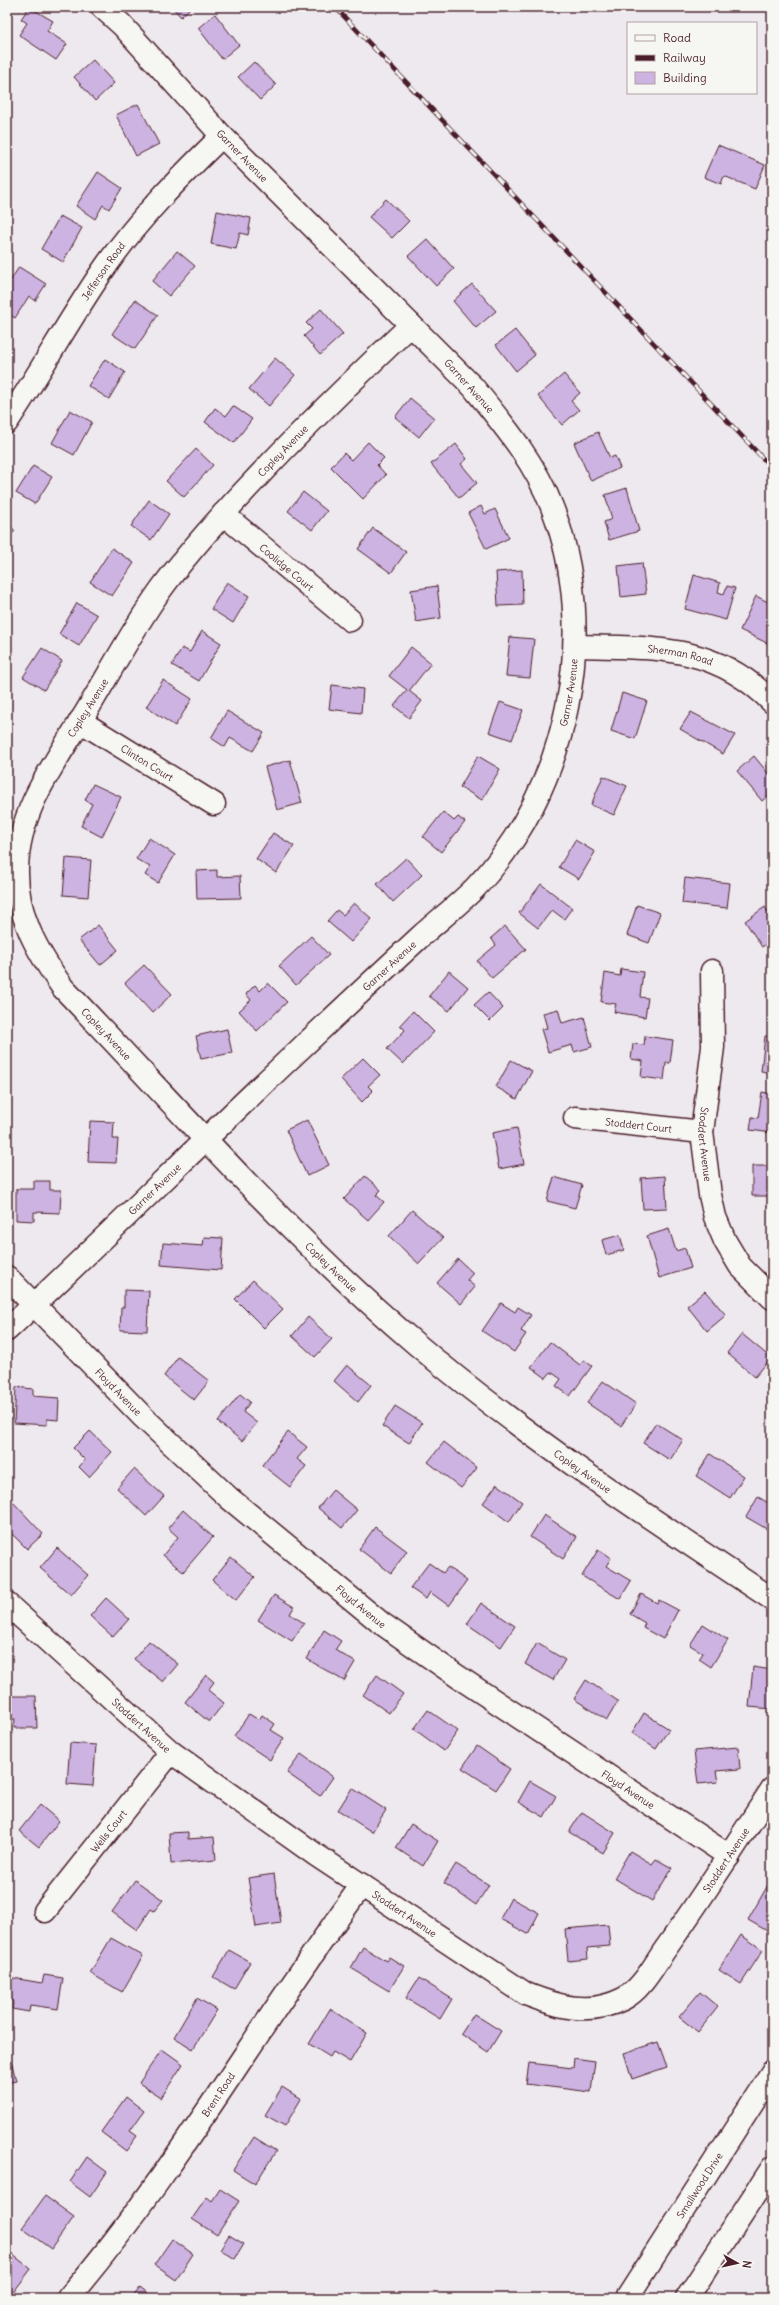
<svg xmlns="http://www.w3.org/2000/svg" width="779" height="2305" font-family="Delius,sans-serif">
<style>
.building{fill:#cdb3e1;stroke:#4a1f2b}
.lines{fill:none;stroke-linecap:round;stroke-linejoin:round}
.minor-casing{stroke:#4a1f2b;stroke-width:25}
.major-casing{stroke:#4a1f2b;stroke-width:25}
.minor{stroke:#f6f6f2;stroke-width:22}
.major{stroke:#f6f6f2;stroke-width:22}
.rail-casing{stroke:#4a1f2b;stroke-width:4.5}
.rail{stroke:#f6f6f2;stroke-width:3;stroke-dasharray:9;stroke-linecap:butt}
.labels{text-anchor:middle;dominant-baseline:central;stroke-width:4;stroke-linejoin:round;paint-order:stroke}
.street-label{font-size:10px;fill:#4a1f2b;stroke:#f6f6f2}
</style>
<rect width="100%" height="100%" fill="#eee9ef"/>
<filter id="ink" filterUnits="userSpaceOnUse"><feTurbulence type="fractalNoise" baseFrequency=".025" numOctaves="2"/><feDisplacementMap in="SourceGraphic" scale="8" xChannelSelector="R" yChannelSelector="G"/><feConvolveMatrix kernelMatrix="1 2 1 2 8 2 1 2 1" color-interpolation-filters="sRGB"/></filter>
<g filter="url(#ink)">
<path class="building" d="M 29,7 L 53,21 L 47,31 L 67,44 L 56,60 L 19,35 L 27,23 L 21,19 Z
M 172,7 L 191,7 L 181,17 Z
M 215,14 L 239,45 L 222,59 L 198,28 Z
M 93,60 L 114,83 L 95,101 L 74,77 Z
M 254,62 L 276,85 L 260,100 L 238,77 Z
M 138,104 L 159,144 L 136,156 L 116,115 Z
M 718,145 L 765,165 L 755,189 L 724,176 L 721,184 L 704,177 Z
M 98,172 L 122,188 L 109,209 L 103,205 L 95,219 L 76,206 Z
M 386,199 L 409,221 L 392,238 L 369,217 Z
M 217,211 L 251,218 L 248,235 L 240,233 L 236,249 L 211,244 Z
M 60,216 L 82,228 L 63,262 L 41,249 Z
M 427,239 L 454,269 L 436,286 L 408,256 Z
M 177,251 L 195,266 L 169,296 L 152,281 Z
M 19,267 L 46,284 L 35,301 L 29,296 L 15,318 L 7,313 L 7,286 Z
M 472,284 L 496,311 L 476,328 L 453,301 Z
M 135,300 L 158,315 L 135,349 L 112,334 Z
M 321,309 L 343,334 L 320,355 L 304,336 L 312,329 L 306,323 Z
M 515,330 L 535,355 L 516,371 L 496,345 Z
M 275,358 L 295,375 L 269,406 L 249,389 Z
M 105,359 L 125,372 L 109,399 L 88,386 Z
M 564,374 L 580,393 L 571,401 L 579,410 L 562,425 L 538,396 Z
M 410,398 L 434,418 L 419,437 L 395,417 Z
M 233,406 L 252,419 L 234,443 L 205,422 L 215,408 L 226,416 Z
M 70,410 L 92,422 L 74,455 L 52,443 Z
M 598,432 L 610,458 L 615,456 L 620,468 L 591,481 L 574,443 Z
M 368,442 L 384,458 L 377,465 L 386,475 L 363,499 L 331,467 L 344,453 L 351,460 Z
M 456,444 L 467,459 L 461,464 L 477,483 L 459,498 L 431,464 Z
M 196,449 L 213,465 L 184,497 L 166,481 Z
M 33,466 L 52,477 L 35,504 L 16,493 Z
M 627,488 L 639,531 L 609,540 L 604,522 L 612,519 L 605,495 Z
M 303,492 L 327,511 L 312,530 L 288,511 Z
M 149,500 L 169,514 L 151,540 L 131,526 Z
M 481,506 L 485,514 L 495,509 L 509,538 L 486,549 L 468,513 Z
M 7,522 L 15,531 L 7,539 Z
M 373,528 L 406,552 L 391,573 L 358,549 Z
M 112,548 L 134,563 L 112,596 L 90,582 Z
M 642,563 L 646,594 L 621,597 L 618,566 Z
M 522,570 L 523,605 L 498,606 L 496,572 Z
M 694,575 L 720,583 L 718,592 L 724,594 L 727,586 L 735,588 L 726,620 L 685,609 Z
M 227,582 L 249,596 L 233,623 L 211,609 Z
M 437,586 L 441,618 L 416,622 L 411,590 Z
M 756,596 L 772,604 L 769,614 L 772,616 L 772,638 L 769,644 L 740,630 Z
M 77,603 L 97,615 L 79,646 L 59,634 Z
M 202,631 L 221,643 L 199,681 L 172,665 L 182,648 L 190,652 Z
M 510,637 L 534,639 L 530,678 L 506,676 Z
M 411,647 L 431,663 L 409,691 L 422,701 L 409,718 L 394,706 L 407,690 L 389,676 Z
M 42,648 L 62,661 L 44,690 L 23,677 Z
M 163,680 L 192,699 L 175,726 L 146,707 Z
M 332,685 L 363,689 L 361,713 L 329,709 Z
M 622,693 L 647,701 L 635,739 L 611,731 Z
M 500,702 L 523,710 L 512,740 L 489,732 Z
M 227,711 L 264,733 L 253,751 L 230,738 L 225,747 L 211,738 Z
M 691,712 L 735,735 L 723,754 L 680,729 Z
M 478,756 L 500,769 L 482,800 L 460,787 Z
M 754,756 L 772,778 L 772,792 L 762,801 L 737,771 Z
M 290,760 L 302,803 L 277,810 L 265,767 Z
M 603,776 L 627,786 L 614,815 L 591,805 Z
M 93,784 L 121,797 L 102,837 L 81,826 L 92,804 L 85,800 Z
M 443,812 L 454,821 L 458,817 L 465,822 L 441,852 L 423,837 Z
M 273,833 L 294,846 L 276,873 L 256,859 Z
M 149,838 L 175,855 L 158,883 L 145,875 L 150,867 L 136,859 Z
M 575,840 L 595,852 L 579,879 L 559,867 Z
M 66,858 L 91,860 L 88,897 L 63,895 Z
M 406,858 L 422,875 L 393,902 L 377,884 Z
M 217,870 L 217,877 L 240,876 L 241,898 L 197,899 L 196,871 Z
M 685,878 L 730,883 L 727,908 L 682,903 Z
M 541,884 L 572,908 L 564,919 L 552,910 L 538,928 L 519,913 Z
M 354,903 L 372,919 L 351,942 L 327,921 L 337,910 L 343,915 Z
M 637,905 L 660,913 L 649,943 L 627,935 Z
M 765,907 L 772,918 L 772,940 L 762,947 L 745,921 Z
M 98,925 L 118,950 L 100,965 L 79,940 Z
M 505,926 L 526,949 L 492,978 L 477,961 L 496,945 L 491,938 Z
M 311,936 L 329,955 L 296,985 L 279,966 Z
M 144,965 L 172,994 L 152,1013 L 125,983 Z
M 621,969 L 643,972 L 640,997 L 648,998 L 645,1017 L 614,1012 L 616,1004 L 601,1002 L 605,973 L 620,976 Z
M 449,971 L 468,987 L 449,1011 L 429,996 Z
M 772,975 L 772,1007 L 769,1007 Z
M 268,983 L 287,1002 L 257,1031 L 239,1011 L 251,1000 L 246,994 L 255,985 L 260,991 Z
M 488,992 L 503,1008 L 490,1021 L 474,1005 Z
M 558,1009 L 562,1023 L 584,1017 L 592,1047 L 574,1052 L 572,1045 L 548,1052 L 541,1029 L 547,1028 L 543,1013 Z
M 413,1011 L 434,1032 L 403,1064 L 387,1049 L 405,1030 L 400,1025 Z
M 227,1029 L 232,1053 L 201,1059 L 196,1036 Z
M 645,1036 L 673,1040 L 670,1063 L 666,1063 L 664,1080 L 641,1077 L 643,1061 L 631,1059 L 633,1044 L 644,1045 Z
M 765,1036 L 772,1036 L 772,1073 L 761,1071 Z
M 363,1058 L 380,1075 L 368,1086 L 373,1091 L 362,1102 L 341,1079 Z
M 511,1060 L 532,1071 L 517,1099 L 496,1087 Z
M 762,1092 L 772,1094 L 772,1133 L 750,1130 L 752,1117 L 758,1118 Z
M 307,1120 L 329,1165 L 307,1176 L 286,1130 Z
M 90,1121 L 114,1122 L 113,1139 L 118,1139 L 116,1163 L 88,1162 Z
M 517,1128 L 524,1164 L 499,1169 L 492,1133 Z
M 752,1166 L 772,1166 L 772,1196 L 752,1196 Z
M 365,1176 L 381,1190 L 376,1195 L 384,1202 L 368,1220 L 344,1199 Z
M 665,1176 L 667,1208 L 643,1209 L 641,1178 Z
M 554,1177 L 582,1185 L 575,1208 L 547,1201 Z
M 34,1181 L 50,1181 L 50,1190 L 61,1190 L 60,1213 L 34,1212 L 34,1221 L 16,1220 L 16,1189 L 34,1189 Z
M 412,1210 L 443,1238 L 419,1264 L 389,1236 Z
M 669,1229 L 676,1251 L 685,1248 L 691,1268 L 659,1278 L 647,1236 Z
M 620,1235 L 624,1250 L 606,1255 L 602,1240 Z
M 204,1237 L 223,1238 L 221,1270 L 161,1265 L 163,1243 L 203,1246 Z
M 458,1259 L 473,1273 L 467,1280 L 475,1287 L 461,1304 L 437,1283 Z
M 253,1280 L 283,1309 L 264,1328 L 235,1299 Z
M 124,1290 L 149,1291 L 147,1331 L 120,1330 L 121,1307 L 124,1307 Z
M 705,1291 L 726,1315 L 707,1331 L 687,1306 Z
M 501,1303 L 515,1312 L 518,1307 L 531,1315 L 521,1331 L 526,1334 L 514,1352 L 482,1331 Z
M 308,1317 L 332,1339 L 315,1357 L 292,1336 Z
M 742,1334 L 771,1358 L 755,1377 L 727,1353 Z
M 550,1342 L 580,1365 L 584,1360 L 592,1366 L 570,1396 L 556,1386 L 561,1379 L 551,1372 L 546,1378 L 531,1367 Z
M 178,1357 L 209,1381 L 194,1400 L 164,1376 Z
M 347,1365 L 371,1385 L 358,1402 L 334,1381 Z
M 603,1381 L 636,1404 L 621,1426 L 587,1403 Z
M 16,1387 L 33,1389 L 33,1396 L 59,1398 L 58,1420 L 47,1419 L 47,1425 L 14,1423 Z
M 240,1394 L 250,1402 L 243,1412 L 257,1423 L 242,1441 L 218,1422 Z
M 395,1406 L 422,1423 L 409,1443 L 382,1426 Z
M 656,1423 L 683,1440 L 670,1460 L 643,1443 Z
M 90,1431 L 112,1452 L 89,1477 L 79,1467 L 85,1460 L 73,1448 Z
M 288,1432 L 307,1447 L 297,1459 L 306,1466 L 290,1487 L 262,1465 Z
M 444,1442 L 477,1468 L 461,1488 L 428,1462 Z
M 710,1454 L 744,1476 L 730,1498 L 696,1476 Z
M 134,1469 L 164,1496 L 146,1516 L 117,1488 Z
M 497,1484 L 522,1502 L 509,1522 L 483,1503 Z
M 333,1490 L 357,1510 L 342,1528 L 318,1508 Z
M 758,1497 L 772,1505 L 772,1532 L 746,1517 Z
M 13,1502 L 43,1534 L 27,1549 L 9,1531 L 7,1533 L 7,1507 Z
M 183,1510 L 213,1537 L 183,1572 L 163,1555 L 178,1537 L 168,1528 Z
M 544,1515 L 577,1537 L 563,1559 L 530,1537 Z
M 375,1527 L 407,1551 L 391,1573 L 359,1549 Z
M 57,1548 L 88,1575 L 71,1595 L 40,1568 Z
M 598,1550 L 611,1558 L 606,1566 L 631,1581 L 620,1599 L 582,1576 Z
M 231,1557 L 255,1577 L 236,1600 L 212,1580 Z
M 429,1563 L 443,1573 L 448,1567 L 467,1581 L 449,1606 L 430,1592 L 426,1599 L 410,1588 Z
M 641,1594 L 657,1603 L 659,1600 L 678,1610 L 663,1639 L 643,1628 L 645,1623 L 630,1614 Z
M 274,1595 L 294,1607 L 290,1614 L 304,1623 L 292,1641 L 258,1620 Z
M 106,1598 L 129,1619 L 113,1637 L 90,1616 Z
M 481,1603 L 515,1626 L 501,1647 L 467,1624 Z
M 703,1624 L 728,1640 L 711,1667 L 699,1659 L 703,1653 L 690,1645 Z
M 324,1630 L 341,1641 L 335,1650 L 355,1662 L 344,1681 L 307,1659 Z
M 149,1641 L 178,1664 L 163,1682 L 134,1659 Z
M 537,1643 L 565,1660 L 553,1680 L 525,1664 Z
M 753,1667 L 772,1670 L 772,1709 L 749,1707 Z
M 206,1675 L 214,1682 L 208,1690 L 224,1703 L 209,1722 L 185,1702 Z
M 377,1675 L 403,1694 L 389,1713 L 363,1695 Z
M 586,1680 L 618,1701 L 607,1720 L 574,1699 Z
M 7,1689 L 9,1689 L 9,1696 L 36,1696 L 37,1728 L 14,1728 L 15,1719 L 7,1719 Z
M 428,1710 L 458,1731 L 444,1751 L 414,1729 Z
M 644,1713 L 669,1729 L 656,1749 L 632,1733 Z
M 249,1714 L 259,1720 L 262,1715 L 275,1724 L 271,1730 L 284,1738 L 270,1760 L 234,1736 Z
M 70,1743 L 96,1745 L 93,1786 L 67,1784 Z
M 477,1746 L 510,1769 L 496,1790 L 462,1768 Z
M 738,1747 L 740,1769 L 716,1771 L 718,1782 L 698,1784 L 694,1751 Z
M 301,1754 L 333,1777 L 320,1796 L 287,1773 Z
M 530,1781 L 556,1796 L 544,1817 L 518,1802 Z
M 352,1788 L 386,1810 L 372,1832 L 338,1810 Z
M 40,1805 L 59,1821 L 39,1847 L 19,1831 Z
M 582,1812 L 615,1833 L 603,1853 L 569,1832 Z
M 411,1824 L 438,1841 L 423,1866 L 396,1848 Z
M 188,1832 L 188,1839 L 214,1837 L 216,1860 L 171,1864 L 169,1833 Z
M 630,1851 L 652,1864 L 656,1859 L 672,1868 L 652,1901 L 614,1878 Z
M 456,1864 L 489,1885 L 476,1905 L 444,1883 Z
M 274,1874 L 281,1923 L 256,1927 L 248,1878 Z
M 135,1880 L 163,1900 L 154,1911 L 151,1909 L 137,1930 L 112,1912 Z
M 768,1885 L 772,1888 L 772,1927 L 769,1932 L 748,1920 Z
M 511,1898 L 539,1913 L 528,1934 L 500,1919 Z
M 608,1925 L 610,1946 L 587,1948 L 588,1959 L 568,1961 L 565,1929 Z
M 741,1935 L 763,1950 L 741,1984 L 719,1970 Z
M 111,1938 L 143,1956 L 122,1992 L 90,1973 Z
M 363,1947 L 386,1961 L 389,1957 L 404,1966 L 389,1991 L 351,1968 Z
M 229,1950 L 250,1962 L 234,1989 L 213,1977 Z
M 44,1975 L 63,1978 L 58,2009 L 30,2005 L 29,2012 L 12,2009 L 13,2001 L 7,2000 L 7,1977 L 42,1983 Z
M 419,1978 L 452,1999 L 440,2019 L 406,1998 Z
M 700,1992 L 718,2007 L 698,2032 L 679,2017 Z
M 197,1998 L 217,2010 L 193,2049 L 174,2037 Z
M 330,2009 L 367,2033 L 350,2062 L 333,2052 L 330,2057 L 309,2044 Z
M 474,2014 L 501,2031 L 488,2052 L 461,2034 Z
M 7,2042 L 16,2081 L 7,2083 Z
M 658,2042 L 667,2067 L 632,2079 L 624,2053 Z
M 162,2049 L 183,2064 L 161,2098 L 139,2083 Z
M 574,2058 L 595,2061 L 591,2092 L 526,2084 L 529,2063 L 573,2068 Z
M 282,2087 L 301,2099 L 285,2126 L 265,2115 Z
M 126,2097 L 144,2111 L 130,2131 L 137,2136 L 126,2151 L 101,2132 Z
M 254,2137 L 276,2151 L 255,2184 L 233,2170 Z
M 87,2157 L 107,2172 L 90,2197 L 70,2182 Z
M 220,2189 L 239,2201 L 217,2235 L 192,2219 L 207,2197 L 212,2201 Z
M 45,2196 L 74,2217 L 51,2249 L 22,2228 Z
M 229,2235 L 244,2244 L 235,2259 L 220,2249 Z
M 172,2239 L 193,2254 L 176,2280 L 154,2265 Z
M 12,2254 L 31,2269 L 12,2294 L 7,2290 L 7,2260 Z
M 140,2287 L 154,2298 L 131,2298 Z"/>
<g class="lines">
<defs>
<g id="minor">
<path id="s1" d="M 411,325 C 357,376 303,428 252,483 C 219,518 187,553 159,592 C 131,632 108,676 83,717 C 54,764 18,811 17,869 C 16,915 37,951 63,988 C 178,1108 288,1235 415,1343 C 527,1438 650,1518 772,1599"/>
<path id="s2" d="M 7,422 C 42,370 72,314 108,263 C 141,216 181,176 222,136"/>
<path id="s3" d="M 223,514 L 350,620"/>
<path id="s4" d="M 576,646 C 652,648 714,643 772,702"/>
<path id="s5" d="M 80,721 L 214,804"/>
<path id="s6" d="M 712,971 L 713,1047 L 702,1132 L 710,1195 L 715,1217 L 725,1241 L 740,1266 L 772,1298"/>
<path id="s7" d="M 575,1118 L 702,1132"/>
<path id="s8" d="M 7,1277 L 143,1417 L 229,1498 L 381,1623 L 457,1676 L 729,1856"/>
<path id="s9" d="M 7,1330 C 105,1239 200,1143 298,1051 C 339,1012 380,974 421,936 C 439,920 458,905 475,888 C 568,791 601,632 552,507 C 535,462 503,424 473,387 L 222,136 L 122,25 L 102,7"/>
<path id="s10" d="M 7,1604 L 171,1752 L 316,1855 L 526,1994 C 559,2007 589,2016 623,1999 C 641,1990 653,1967 664,1951 C 702,1898 737,1843 772,1789"/>
<path id="s11" d="M 45,1911 L 171,1752"/>
<path id="s12" d="M 68,2298 C 178,2169 261,2021 362,1885"/>
</g>
<g id="major">
<path id="s13" d="M 627,2298 L 772,2072"/>
<path d="M 687,2298 L 772,2168"/>
</g>
</defs>
<use href="#minor" class="minor-casing"/>
<use href="#major" class="major-casing"/>
<use href="#minor" class="minor"/>
<use href="#major" class="major"/>
<defs>
<path id="rail" d="M 335,7 L 772,468"/>
</defs>
<use href="#rail" class="rail-casing"/>
<use href="#rail" class="rail"/>
</g>
</g>
<g class="labels">
<g class="street-label">
<text transform="translate(242 156) rotate(46)">Garner Avenue</text>
<text stroke="none"><textPath href="#s2" startOffset="179">Jefferson Road</textPath></text>
<text transform="translate(469 386) rotate(48)">Garner Avenue</text>
<text transform="translate(283 451) rotate(-46)">Copley Avenue</text>
<text stroke="none"><textPath href="#s3" startOffset="83">Coolidge Court</textPath></text>
<text stroke="none"><textPath href="#s4" startOffset="105">Sherman Road</textPath></text>
<text stroke="none"><textPath href="#s9" startOffset="864">Garner Avenue</textPath></text>
<text transform="translate(88 708) rotate(-58)">Copley Avenue</text>
<text stroke="none"><textPath href="#s5" startOffset="79">Clinton Court</textPath></text>
<text stroke="none"><textPath href="#s9" startOffset="528">Garner Avenue</textPath></text>
<text stroke="none"><textPath href="#s1" startOffset="875">Copley Avenue</textPath></text>
<text stroke="none"><textPath href="#s7" startOffset="64">Stoddert Court</textPath></text>
<text stroke="none"><textPath href="#s6" startOffset="174">Stoddert Avenue</textPath></text>
<text stroke="none"><textPath href="#s9" startOffset="204">Garner Avenue</textPath></text>
<text stroke="none"><textPath href="#s1" startOffset="1199">Copley Avenue</textPath></text>
<text stroke="none"><textPath href="#s8" startOffset="160">Floyd Avenue</textPath></text>
<text stroke="none"><textPath href="#s1" startOffset="1523">Copley Avenue</textPath></text>
<text stroke="none"><textPath href="#s8" startOffset="484">Floyd Avenue</textPath></text>
<text stroke="none"><textPath href="#s10" startOffset="181">Stoddert Avenue</textPath></text>
<text stroke="none"><textPath href="#s8" startOffset="808">Floyd Avenue</textPath></text>
<text stroke="none"><textPath href="#s11" startOffset="102">Wells Court</textPath></text>
<text stroke="none"><textPath href="#s10" startOffset="925">Stoddert Avenue</textPath></text>
<text stroke="none"><textPath href="#s10" startOffset="505">Stoddert Avenue</textPath></text>
<text stroke="none"><textPath href="#s12" startOffset="253">Brent Road</textPath></text>
<text stroke="none"><textPath href="#s13" startOffset="134">Smallwood Drive</textPath></text>
</g>
</g>
<rect width="779" height="2305" fill="none" stroke="#f6f6f2" stroke-width="24"/>
<rect x="12" y="12" width="755" height="2281" fill="none" stroke="#4a1f2b" stroke-width="1.5" filter="url(#ink)"/>
<rect x="627" y="22" width="130" height="72" fill="#f6f6f2" stroke="#b1a0a2"/>
<rect x="635" y="35" width="20" height="6" fill="#f6f6f2" stroke="#b1a0a2"/>
<text x="663" y="42" font-size="12" fill="#4a1f2b">Road</text>
<rect x="635" y="55" width="20" height="6" fill="#4a1f2b" stroke="#b1a0a2"/>
<text x="663" y="62" font-size="12" fill="#4a1f2b">Railway</text>
<rect x="635" y="72" width="20" height="12" fill="#cdb3e1" stroke="#b1a0a2"/>
<text x="663" y="82" font-size="12" fill="#4a1f2b">Building</text>
<g transform="translate(737 2263) rotate(98)" stroke="#f6f6f2" stroke-width="3" paint-order="stroke">
<path d="M0-3L7 15L0 10L-7 15Z" fill="#4a1f2b"/>
<text y="-6" font-size="11" font-weight="bold" text-anchor="middle" fill="#4a1f2b">N</text>
</g>
</svg>
